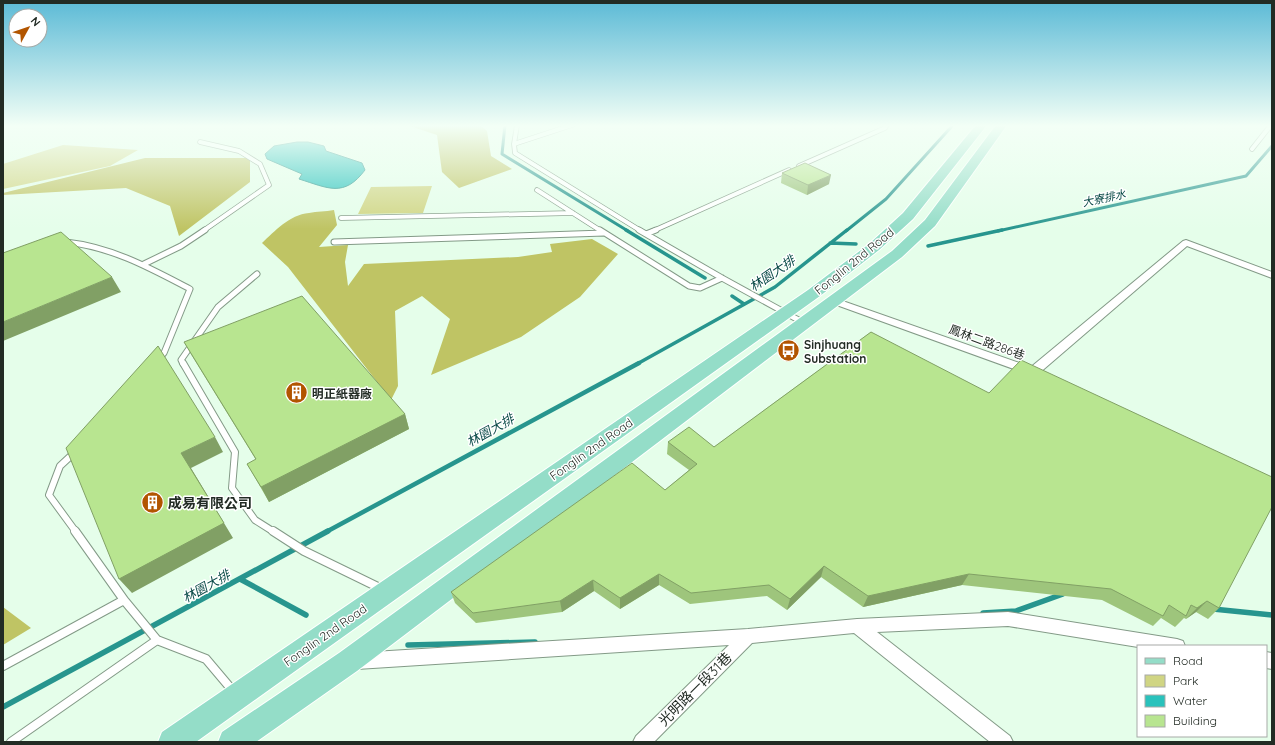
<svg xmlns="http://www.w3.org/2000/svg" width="1275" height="745" font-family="Quicksand,'Noto Sans TC',sans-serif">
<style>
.green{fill:#d0d583}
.forest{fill:#bfc464}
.water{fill:#29c2bc;stroke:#27958e}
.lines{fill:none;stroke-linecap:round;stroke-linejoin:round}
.stream-far3{stroke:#27958e;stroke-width:3}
.stream-far2{stroke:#27958e;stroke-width:3.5}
.stream-far1{stroke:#27958e;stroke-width:4.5}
.stream{stroke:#27958e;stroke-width:5.5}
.lane-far3-casing{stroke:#839a87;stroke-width:5.5}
.lane-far2-casing{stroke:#839a87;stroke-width:7}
.lane-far1-casing{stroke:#839a87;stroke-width:8}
.lane-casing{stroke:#839a87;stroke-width:10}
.street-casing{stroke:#839a87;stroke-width:2}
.primary-casing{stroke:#fff;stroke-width:2}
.lane-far3{stroke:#fff;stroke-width:4}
.lane-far2{stroke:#fff;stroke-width:5}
.lane-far1{stroke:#fff;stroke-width:6}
.lane{stroke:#fff;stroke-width:8}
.street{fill:#fff;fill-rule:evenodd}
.primary{fill:#94ddc8;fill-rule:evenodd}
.wall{fill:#9ec57c}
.shaded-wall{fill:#81a065}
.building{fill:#b8e590;stroke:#81a065}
.labels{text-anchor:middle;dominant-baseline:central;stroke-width:3;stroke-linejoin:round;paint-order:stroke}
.far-water-label{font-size:11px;font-style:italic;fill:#094a47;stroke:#fff}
.street-label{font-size:12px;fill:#222b24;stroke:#fff}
.poi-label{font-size:12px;font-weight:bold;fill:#222b24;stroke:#fff;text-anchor:start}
.water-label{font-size:13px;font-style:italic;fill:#094a47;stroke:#fff}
.near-poi-label{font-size:14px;font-weight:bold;fill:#222b24;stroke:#fff;text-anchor:start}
.near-street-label{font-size:14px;fill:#222b24;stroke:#fff}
</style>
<rect width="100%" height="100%" fill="#e5feea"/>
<path class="green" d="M 63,145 L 138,150 L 110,166 L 3,189 L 3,164 Z
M 432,186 L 423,213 L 358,214 L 371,187 Z"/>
<path class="forest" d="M 407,125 L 480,125 L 487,131 L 491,156 L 512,169 L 459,188 L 442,172 L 437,135 Z
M 145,158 L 250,158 L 250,182 L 179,236 L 170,206 L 126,188 L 3,195 L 3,193 Z
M 334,210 L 337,225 L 319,247 L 348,245 L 345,262 L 348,286 L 364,264 L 518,257 L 552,252 L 550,244 L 592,239 L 618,254 L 580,297 L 521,337 L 431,375 L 450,319 L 422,296 L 395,311 L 398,386 L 391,400 L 288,267 L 262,243 C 275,231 289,215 309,213 C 317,211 325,212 334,210 Z
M 3,607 L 31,628 L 3,645 Z"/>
<path class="water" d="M 297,142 L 308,142 L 324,146 L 326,151 L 362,163 L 365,170 C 344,198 328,188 299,179 L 302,174 L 267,159 L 265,154 L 274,146 Z"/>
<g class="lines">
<path class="stream-far3" d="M 505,125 L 502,154 L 628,231
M 846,231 L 886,199 L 953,125
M 998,231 L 1246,176 L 1272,146"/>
<path class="stream-far2" d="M 626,230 L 705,278
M 830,243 L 856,244
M 928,246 L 1002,230
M 732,296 L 744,304
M 637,364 L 775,287 L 847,230"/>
<path class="stream-far1" d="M 326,532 L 639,363"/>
<path class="stream" d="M 240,579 L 306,615
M 1213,609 L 1272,615
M 983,613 L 1016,611 L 1063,594
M 408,645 L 535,642
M 3,707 L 328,531"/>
<defs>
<path id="lane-far3" d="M 517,125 L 514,144 L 515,153 L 641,231
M 200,142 L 239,151 L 260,164 L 269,185 L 203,231
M 514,144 L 572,125
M 1252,149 L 1271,125
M 799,166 L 885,128 L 887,125
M 537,190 L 601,231
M 341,218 L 573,213
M 653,231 L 789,170"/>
<path id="lane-far2" d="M 600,230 L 689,286 L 700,288 L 722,278
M 639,230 L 722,278 L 804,323
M 646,234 L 656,230
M 66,242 C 112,247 150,268 190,289 L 164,353 L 159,359
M 334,242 L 604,233
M 144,264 L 181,246 L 205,230
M 183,364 L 181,360 L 218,307 L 257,274"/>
<path id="lane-far1" d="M 183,363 L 235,452 L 232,488 L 255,520 L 274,532
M 74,453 L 60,466 L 49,495 L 76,532"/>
<path id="lane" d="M 75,531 L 124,600 L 157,640 L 206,659 L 233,691
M 273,531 L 304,551 L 382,589
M 3,666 L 124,600
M 11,742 L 157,640"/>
<path id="street" d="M 1186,240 L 1272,272 L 1272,278 L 1187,246 L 1037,375 L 1033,376 L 831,303 L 829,301 L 834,298 L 837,299 L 1031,367 L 1183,241 Z
M 1008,612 L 1177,639 L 1183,641 L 1185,646 L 1138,647 L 1008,626 L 877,632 L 1010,736 L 1013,742 L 990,742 L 854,633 L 752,643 L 654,742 L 633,742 L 636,736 L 729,645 L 357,669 L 351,666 L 349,661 L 351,656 L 357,653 L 748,629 L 857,619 Z
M 1266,652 L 1272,653 L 1272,669 L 1266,668 Z"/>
<path id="primary" d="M 976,125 L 987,125 L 913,219 L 879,250 L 820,296 L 196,742 L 158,742 L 162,732 L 808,290 L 869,244 L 903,213 Z
M 996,125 L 1007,125 L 935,226 L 902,257 L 357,671 L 256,742 L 218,742 L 222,732 L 339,653 L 892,251 L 925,220 Z"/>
</defs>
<use href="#lane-far3" class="lane-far3-casing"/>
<use href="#lane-far2" class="lane-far2-casing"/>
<use href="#lane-far1" class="lane-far1-casing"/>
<use href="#lane" class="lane-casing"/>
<use href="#street" class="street-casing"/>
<use href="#primary" class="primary-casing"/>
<use href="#lane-far3" class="lane-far3"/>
<use href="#lane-far2" class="lane-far2"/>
<use href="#lane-far1" class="lane-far1"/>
<use href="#lane" class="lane"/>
<use href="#street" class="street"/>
<use href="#primary" class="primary"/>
</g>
<path class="wall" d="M 782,173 L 829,184 L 807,195 L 781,183 Z
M 871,332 L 1219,608 L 1208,619 L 1196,612 L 1186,619 L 1184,618 L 1175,627 L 1161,618 L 1153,626 L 1102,600 L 962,585 L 863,607 L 821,577 L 787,610 L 767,596 L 690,604 L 659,585 L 620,609 L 594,591 L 562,612 L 476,623 L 455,603 L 451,592 L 665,490 L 689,470 L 667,454 L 668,442 L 714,447 Z
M 184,342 L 405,414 L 409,429 L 269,502 L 247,464 L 256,460 L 192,356 Z"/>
<path class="shaded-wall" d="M 831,175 L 829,184 L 807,195 L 808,185 Z
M 112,277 L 121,292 L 3,341 L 3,322 Z
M 405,414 L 409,429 L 269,502 L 261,487 Z
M 215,437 L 223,452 L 191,468 L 233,538 L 132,593 L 119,579 L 181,453 Z
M 824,566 L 821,577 L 787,610 L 790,599 Z
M 659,574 L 659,585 L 620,609 L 620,598 Z
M 969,574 L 962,585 L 863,607 L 868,596 Z
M 593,580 L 594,591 L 562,612 L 560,601 Z
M 1207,601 L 1196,612 L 1186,619 L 1197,608 Z"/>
<path class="building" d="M 805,163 L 831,175 L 808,185 L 782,173 Z
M 61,232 L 112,277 L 3,322 L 3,253 Z
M 302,296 L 405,414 L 261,487 L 247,464 L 256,459 L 184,342 Z
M 871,332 L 989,393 L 1021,360 L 1272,477 L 1272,507 L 1219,608 L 1207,601 L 1197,608 L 1191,605 L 1186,616 L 1169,605 L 1163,616 L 1111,589 L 969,574 L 868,596 L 824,566 L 790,599 L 769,585 L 691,593 L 659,574 L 620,598 L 593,580 L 560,601 L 473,613 L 451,592 L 632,463 L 665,490 L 697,464 L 668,442 L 689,427 L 714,447 Z
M 158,346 L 215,437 L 181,453 L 224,523 L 119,579 L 66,448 Z"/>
<linearGradient id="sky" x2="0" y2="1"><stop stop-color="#5bbad6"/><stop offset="0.55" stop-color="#f3fff6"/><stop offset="1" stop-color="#f3fff6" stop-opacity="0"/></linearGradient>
<rect width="1275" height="229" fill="url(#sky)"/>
<defs>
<symbol id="bus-disc" viewBox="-11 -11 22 22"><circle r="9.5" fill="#b25500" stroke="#fff"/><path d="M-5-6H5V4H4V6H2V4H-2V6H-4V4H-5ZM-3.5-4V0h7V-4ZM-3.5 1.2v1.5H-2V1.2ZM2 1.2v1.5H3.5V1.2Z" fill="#fff"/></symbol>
<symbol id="building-disc" viewBox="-11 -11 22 22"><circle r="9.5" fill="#b25500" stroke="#fff"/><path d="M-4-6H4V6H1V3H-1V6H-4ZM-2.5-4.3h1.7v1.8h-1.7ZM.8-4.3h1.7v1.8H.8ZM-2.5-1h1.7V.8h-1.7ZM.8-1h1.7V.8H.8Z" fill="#fff"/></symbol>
</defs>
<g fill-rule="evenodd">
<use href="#bus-disc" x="776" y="338" width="25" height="25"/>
<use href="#building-disc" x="284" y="380" width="25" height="25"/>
<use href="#building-disc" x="140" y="490" width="25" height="25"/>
</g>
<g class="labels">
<g class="far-water-label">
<text transform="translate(1104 198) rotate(-12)">大寮排水</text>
</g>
<g class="street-label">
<text transform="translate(854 261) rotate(-39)">Fonglin 2nd Road</text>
<text transform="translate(987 342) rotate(20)">鳳林二路286巷</text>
<text transform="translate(591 449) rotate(-35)">Fonglin 2nd Road</text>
<text transform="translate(325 635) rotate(-35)">Fonglin 2nd Road</text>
</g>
<g class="poi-label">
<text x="804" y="344">Sinjhuang<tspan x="804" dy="14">Substation</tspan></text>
<text x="312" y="393">明正紙器廠</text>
</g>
<g class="water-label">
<text transform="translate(772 273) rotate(-34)">林園大排</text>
<text transform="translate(490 430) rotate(-29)">林園大排</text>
<text transform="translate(206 586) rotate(-29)">林園大排</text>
</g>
<g class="near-poi-label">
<text x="168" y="503">成易有限公司</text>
</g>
<g class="near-street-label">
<text transform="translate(695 689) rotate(-45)">光明路一段31巷</text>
</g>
</g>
<rect width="1275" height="745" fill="none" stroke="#222b24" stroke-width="8"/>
<rect x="1137" y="645" width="130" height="92" fill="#ffffff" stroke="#a7aaa7"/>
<rect x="1145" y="658" width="20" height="6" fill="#94ddc8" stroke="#a7aaa7"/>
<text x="1173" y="665" font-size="12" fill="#222b24">Road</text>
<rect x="1145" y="675" width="20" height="12" fill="#d0d583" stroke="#a7aaa7"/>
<text x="1173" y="685" font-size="12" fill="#222b24">Park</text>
<rect x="1145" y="695" width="20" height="12" fill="#29c2bc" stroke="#a7aaa7"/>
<text x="1173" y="705" font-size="12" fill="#222b24">Water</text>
<rect x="1145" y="715" width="20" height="12" fill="#b8e590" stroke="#a7aaa7"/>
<text x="1173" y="725" font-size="12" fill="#222b24">Building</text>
<g transform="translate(28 28) rotate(50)"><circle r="19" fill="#ffffff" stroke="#a7aaa7"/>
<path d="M0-3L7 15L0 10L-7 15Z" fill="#b25500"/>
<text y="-6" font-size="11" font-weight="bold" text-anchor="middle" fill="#222b24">N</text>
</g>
</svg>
